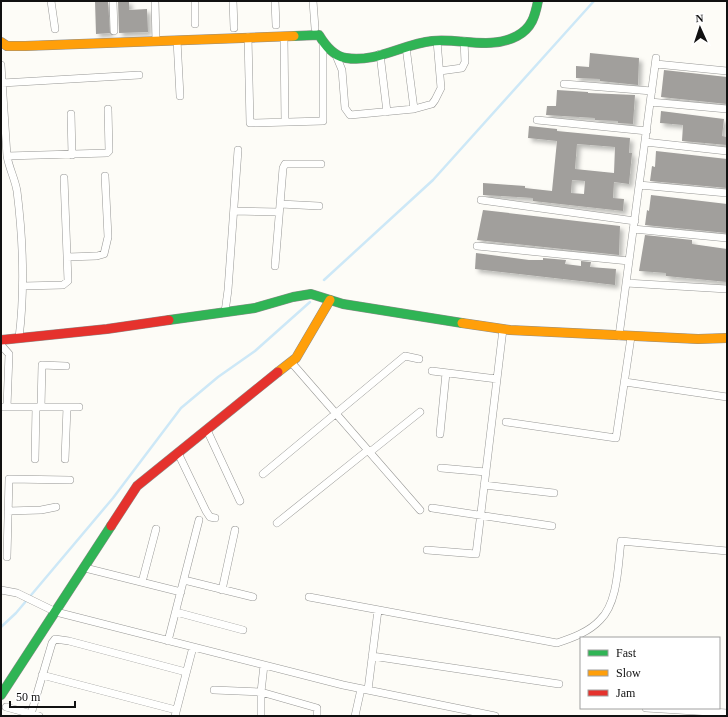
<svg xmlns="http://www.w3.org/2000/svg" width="728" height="717" font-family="'Times New Roman',serif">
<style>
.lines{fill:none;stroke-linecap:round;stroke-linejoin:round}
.stream{stroke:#cde8f7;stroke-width:2.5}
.building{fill:#a19f9c;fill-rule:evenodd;filter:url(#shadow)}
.street-casing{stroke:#979795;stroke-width:8}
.fast-casing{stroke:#8e8d8b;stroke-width:10}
.slow-casing{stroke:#8e8d8b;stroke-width:10}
.jam-casing{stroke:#8e8d8b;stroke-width:10}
.street{stroke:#fffffe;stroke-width:7}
.fast{stroke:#30b455;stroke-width:9}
.slow{stroke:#ff9f0a;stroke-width:9}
.jam{stroke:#e5322d;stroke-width:9}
</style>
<defs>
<filter id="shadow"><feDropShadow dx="3.5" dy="3.5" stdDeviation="2" flood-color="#0004"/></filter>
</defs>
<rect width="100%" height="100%" fill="#fdfcf7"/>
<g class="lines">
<path class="stream" d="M 324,280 L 433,180 L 594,1
M 1,627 L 16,613 L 113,498 L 181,408 L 218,377 L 255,351 L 310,302"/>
</g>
<path class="building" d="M 95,1 L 108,1 L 110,33 L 96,34 Z
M 118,1 L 129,1 L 129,10 L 147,9 L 148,32 L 119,33 Z
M 590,53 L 639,58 L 638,85 L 600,81 L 600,79 L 576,78 L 576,66 L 589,67 Z
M 664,70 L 727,77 L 727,104 L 661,97 Z
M 557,90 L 588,92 L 588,93 L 635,95 L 633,124 L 618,123 L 618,121 L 595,120 L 595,118 L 546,115 L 547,106 L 556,106 Z
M 661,111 L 724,119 L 722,136 L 727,137 L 727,145 L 682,141 L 683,125 L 660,123 Z
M 529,126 L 557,129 L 557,131 L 630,138 L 629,153 L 632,153 L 629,184 L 614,182 L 613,198 L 624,199 L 623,211 L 533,201 L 533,198 L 483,195 L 483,183 L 525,186 L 525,188 L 552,191 L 557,141 L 528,138 ZM 577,144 L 615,147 L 614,173 L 575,169 ZM 572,180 L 585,181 L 584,194 L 571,193 Z
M 656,151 L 727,159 L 727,188 L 650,181 L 652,166 L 655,167 Z
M 651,195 L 727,204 L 727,233 L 645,225 L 647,210 L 649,211 Z
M 483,210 L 620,226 L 619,255 L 477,240 Z
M 645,235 L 692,240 L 692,244 L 727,249 L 727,282 L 666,276 L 666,273 L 639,271 Z
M 476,253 L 529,260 L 543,260 L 543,258 L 566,260 L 565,264 L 581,266 L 581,261 L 591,262 L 590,267 L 616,269 L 615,285 L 475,269 Z"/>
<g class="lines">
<defs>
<path id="street" d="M 51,1 L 55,29
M 113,1 L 114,31
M 155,1 L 156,41
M 195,1 L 195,24
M 233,1 L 234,28
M 275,1 L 276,25
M 313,1 L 315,28
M 284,36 L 285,122
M 248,37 L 250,123 L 323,121 L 323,42
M 177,40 L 180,96
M 406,47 L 414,109
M 335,53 L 342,70 L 345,108 L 350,115 L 414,109 L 432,104 L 435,100 L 441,88 L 437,41
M 380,54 L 387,112
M 656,64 L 727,71
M 1,65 L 7,156 C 9,168 15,179 17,191 C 23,239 25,289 19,338
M 440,71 L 462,68 L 465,62 L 464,41
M 2,83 L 139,75
M 564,84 L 652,91
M 650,102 L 727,109
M 71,114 L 72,155
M 537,120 L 647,131
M 645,142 L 727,151
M 7,156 L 107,153 L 109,151 L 108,109
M 639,185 L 727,193
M 481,200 L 635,221
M 280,204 L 319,206
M 234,211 L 279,212
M 633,229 L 727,238
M 477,246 L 629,261
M 67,257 L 97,256 L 104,254 L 108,237 L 105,176
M 275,266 L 283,168 L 285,164 L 321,164
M 626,283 L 727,289
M 23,286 L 63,285 L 68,281 L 64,178
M 225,312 L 228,290 L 238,150
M 619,336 L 656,58
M 1,345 L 9,354 L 7,407
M 291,362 L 420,510
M 432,371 L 497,379
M 625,382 L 727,397
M 1,407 L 79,407
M 41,407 L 42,365 L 66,366
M 506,422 L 616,438 L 631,337
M 207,430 L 240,501
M 440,434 L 446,373
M 370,452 L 420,412
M 178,453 L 206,511 L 210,517 L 215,518
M 35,459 L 36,407
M 65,459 L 67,407
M 441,468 L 486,472
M 263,474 L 405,356 L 419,359
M 484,485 L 554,493
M 432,508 L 552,526
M 8,511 L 41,510 L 56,507
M 277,523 L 368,450
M 427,550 L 476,554 L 503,329
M 7,557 L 9,479 L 70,480
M 85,568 L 181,592
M 184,580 L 253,597
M 142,582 L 156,529
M 1,590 L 17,593 L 56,612 L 343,685 L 495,716
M 222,590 L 235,530
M 309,597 L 557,643 C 572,638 589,632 600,620 C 618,603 618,565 621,541 L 727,551
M 176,612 L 243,630
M 168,641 L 199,520
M 372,656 L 559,684
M 42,675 L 176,710
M 214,690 L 261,692 L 317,708 L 317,716
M 368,690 L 378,610
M 6,707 L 39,716
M 646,708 L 727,713
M 31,714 L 52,643 L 55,639 L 69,641 L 186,672
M 175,716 L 193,647
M 261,716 L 261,692 L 264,665
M 355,716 L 361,689"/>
<path id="fast" d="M 294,36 L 319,35 C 325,45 333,56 346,58 C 376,63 403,44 432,41 C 460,38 491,50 517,36 C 532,28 535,16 538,1
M 169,320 L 255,308 L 293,297 L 311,294 L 343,304 L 462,323
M 1,695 L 111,526"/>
<path id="slow" d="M 1,42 L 7,46 L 25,46 L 294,36
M 462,323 L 510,330 L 698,339 L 727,338
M 278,372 L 296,358 L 330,300"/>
<path id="jam" d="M 1,340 L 107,329 L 169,320
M 111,526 L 137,486 L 278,372"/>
</defs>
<use href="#street" class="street-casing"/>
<use href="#fast" class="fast-casing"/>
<use href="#slow" class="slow-casing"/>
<use href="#jam" class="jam-casing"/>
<use href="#street" class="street"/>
<use href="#fast" class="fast"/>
<use href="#slow" class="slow"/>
<use href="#jam" class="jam"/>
</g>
<rect width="728" height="717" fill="none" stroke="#111111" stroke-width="4"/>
<rect x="580" y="637" width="140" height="72" fill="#ffffff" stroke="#a0a0a0"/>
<rect x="588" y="650" width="20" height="6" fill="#30b455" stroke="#a0a0a0"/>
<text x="616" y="657" font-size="12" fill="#111111">Fast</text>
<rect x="588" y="670" width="20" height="6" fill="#ff9f0a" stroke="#a0a0a0"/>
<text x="616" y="677" font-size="12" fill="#111111">Slow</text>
<rect x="588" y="690" width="20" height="6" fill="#e5322d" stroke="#a0a0a0"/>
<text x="616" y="697" font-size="12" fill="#111111">Jam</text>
<g transform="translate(700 28) rotate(357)" stroke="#ffffff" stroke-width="3" paint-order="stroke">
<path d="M0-3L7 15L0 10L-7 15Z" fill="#111111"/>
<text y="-6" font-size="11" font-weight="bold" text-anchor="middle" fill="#111111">N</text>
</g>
<path d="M10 701v6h65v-6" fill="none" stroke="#111111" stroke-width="2"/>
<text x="16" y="701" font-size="12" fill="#111111" stroke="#ffffff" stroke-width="3" paint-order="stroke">50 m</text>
</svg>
